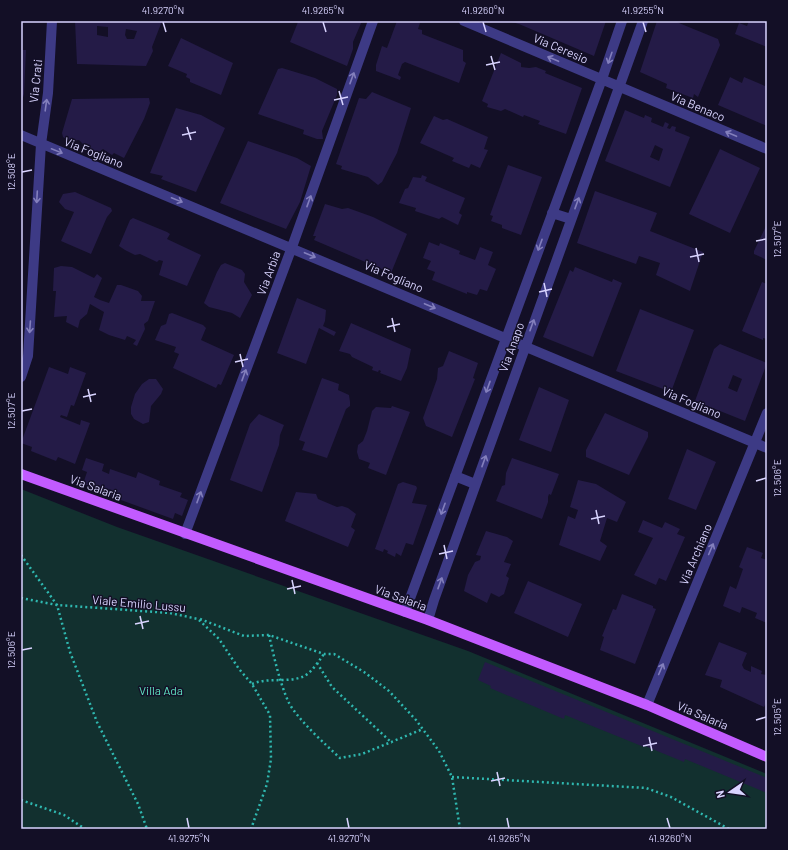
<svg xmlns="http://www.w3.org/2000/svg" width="788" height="850" font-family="Barlow,sans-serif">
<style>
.green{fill:#12302f}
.building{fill:#241b47;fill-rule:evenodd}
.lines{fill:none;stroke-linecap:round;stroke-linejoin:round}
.path{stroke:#2fb8b0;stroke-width:2.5;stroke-dasharray:2 3;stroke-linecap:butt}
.minor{stroke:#3d3a85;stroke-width:10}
.major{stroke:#c25bff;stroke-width:10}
.oneway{stroke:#837fbc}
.ticks{fill:none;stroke:#d9d4ff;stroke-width:1.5}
.labels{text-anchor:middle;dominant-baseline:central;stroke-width:3;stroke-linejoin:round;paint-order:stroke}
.street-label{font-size:12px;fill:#d9d4ff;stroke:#130f26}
.park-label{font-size:12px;fill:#5fe0c0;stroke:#130f26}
.neatline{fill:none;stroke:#d9d4ff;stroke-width:1.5}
.ticks-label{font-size:10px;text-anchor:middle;fill:#d9d4ff}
</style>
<rect width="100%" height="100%" fill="#130f26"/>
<path class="green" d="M 21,489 L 117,527 L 468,651 L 767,774 L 767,829 L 21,829 Z"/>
<path class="building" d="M 75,21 L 162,21 L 152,47 L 153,51 L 146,66 L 77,64 ZM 97,26 L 108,27 L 108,37 L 97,35 ZM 126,29 L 137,31 L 134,39 L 127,39 L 125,35 Z
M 297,21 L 362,21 L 353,42 L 353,49 L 347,66 L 290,42 L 298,22 Z
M 397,21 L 415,21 L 420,23 L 418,29 L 422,30 L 422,34 L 463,50 L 463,61 L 466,63 L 459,83 L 405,62 L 402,64 L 398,75 L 401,77 L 400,80 L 376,71 L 376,65 L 382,46 L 387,48 Z
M 508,21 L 606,21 L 594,56 L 519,24 Z
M 657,21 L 674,21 L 718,39 L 720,45 L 698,97 L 694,94 L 693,98 L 666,88 L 667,84 L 640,72 Z
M 749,21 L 767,21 L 767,47 L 735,34 L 739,23 L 747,26 Z
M 181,38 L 233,63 L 221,95 L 190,82 L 190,79 L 186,77 L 187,74 L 168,66 Z
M 21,50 L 26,50 L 24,94 L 21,104 Z
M 501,53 L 521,63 L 521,67 L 529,68 L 536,67 L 546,71 L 545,73 L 582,88 L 566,134 L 538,124 L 540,121 L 524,115 L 523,117 L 505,109 L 501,111 L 487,107 L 488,104 L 482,101 Z
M 282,68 L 315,78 L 337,89 L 337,95 L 322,131 L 323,139 L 317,139 L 303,134 L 304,130 L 258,114 L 278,69 Z
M 730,77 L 742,83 L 744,77 L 765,86 L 767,82 L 767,126 L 718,105 Z
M 372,92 L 411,108 L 397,153 L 382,182 L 378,185 L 368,177 L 341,169 L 342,166 L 336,164 L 359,98 L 366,99 Z
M 149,98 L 150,103 L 144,119 L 124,158 L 114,153 L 112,155 L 103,149 L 99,152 L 88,149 L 79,140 L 69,141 L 63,137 L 62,133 L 72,99 Z
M 176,108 L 201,115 L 225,128 L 196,192 L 161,179 L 163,176 L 150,173 Z
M 625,110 L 644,118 L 645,115 L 652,118 L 651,122 L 663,127 L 665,122 L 669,124 L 667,128 L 670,129 L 672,126 L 676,127 L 675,131 L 690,137 L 670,187 L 605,161 ZM 655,145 L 663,149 L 659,161 L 650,157 Z
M 434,116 L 443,120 L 447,119 L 488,137 L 484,149 L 488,150 L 480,168 L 471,164 L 469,168 L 452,161 L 454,158 L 420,143 Z
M 248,141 L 297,158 L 311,166 L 300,202 L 286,229 L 220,203 Z
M 720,149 L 760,168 L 730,233 L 689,214 Z
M 508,165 L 542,177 L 521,235 L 502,228 L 502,225 L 491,221 L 493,216 L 490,215 Z
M 422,175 L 427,177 L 425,181 L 465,198 L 459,213 L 462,215 L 458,225 L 442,217 L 439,219 L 415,211 L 416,208 L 399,203 L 405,189 L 408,188 L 413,177 L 421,178 Z
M 595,191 L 657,213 L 650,231 L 703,252 L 690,291 L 656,275 L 660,263 L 639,256 L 636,264 L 577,243 Z
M 75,192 L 111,208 L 112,211 L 107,217 L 91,254 L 61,241 L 74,212 L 65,209 L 59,202 L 63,194 Z
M 325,204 L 342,209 L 348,208 L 373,217 L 407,234 L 391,273 L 314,240 L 316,236 L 313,236 Z
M 133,218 L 167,232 L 170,234 L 167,239 L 201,255 L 187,286 L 159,275 L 163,261 L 159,260 L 157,262 L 140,254 L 135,255 L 125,250 L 119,246 L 130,220 Z
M 767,224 L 767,260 L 754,254 L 754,251 Z
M 429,242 L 439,246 L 440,243 L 460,251 L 459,254 L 475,260 L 480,247 L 493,252 L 488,265 L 496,269 L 487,291 L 480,289 L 477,295 L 467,292 L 467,294 L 432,280 L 435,272 L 427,269 L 431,261 L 423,258 Z
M 225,263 L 242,270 L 245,274 L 244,282 L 252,295 L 240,318 L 232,313 L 209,307 L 204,303 L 217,272 L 221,265 Z
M 61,266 L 72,267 L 94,278 L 97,274 L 102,278 L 94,297 L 100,300 L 109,303 L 117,285 L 121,285 L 138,291 L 142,296 L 141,301 L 155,301 L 148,321 L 144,324 L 145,329 L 137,346 L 133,344 L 136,340 L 127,336 L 125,340 L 109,335 L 99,330 L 104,312 L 90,304 L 87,314 L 80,320 L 78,328 L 66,322 L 67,316 L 54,317 L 56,291 L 53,291 L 54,268 Z
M 575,267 L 612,282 L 613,279 L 622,283 L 593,357 L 543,337 L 570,270 L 573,272 Z
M 762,282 L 767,284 L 767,339 L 763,338 L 763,340 L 742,331 Z
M 297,298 L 326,310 L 325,321 L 323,326 L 336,332 L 334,336 L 319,328 L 306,364 L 277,353 Z
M 640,309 L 694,330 L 671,392 L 616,371 Z
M 172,313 L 203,325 L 206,328 L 201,340 L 234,355 L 221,385 L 218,384 L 216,388 L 173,368 L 179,354 L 174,352 L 176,347 L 155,340 L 161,326 L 166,324 L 169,314 Z
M 351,323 L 411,349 L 407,368 L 401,381 L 380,373 L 381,371 L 379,370 L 378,372 L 372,370 L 373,367 L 352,357 L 350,354 L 339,351 Z
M 720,344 L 767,363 L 745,421 L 695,401 L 714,349 ZM 733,375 L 742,379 L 737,392 L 728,388 Z
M 449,351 L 478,363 L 473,378 L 475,379 L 452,437 L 426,426 L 423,418 L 437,379 L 438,368 L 443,366 Z
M 49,367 L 68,374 L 70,367 L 86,373 L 74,406 L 71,405 L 67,417 L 61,415 L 60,417 L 80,425 L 81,420 L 90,423 L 75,464 L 58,457 L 56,461 L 31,451 L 32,447 L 21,443 Z
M 322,378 L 339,384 L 338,390 L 349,395 L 350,402 L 350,406 L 346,409 L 327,458 L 302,450 L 305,442 L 299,440 Z
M 149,379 L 156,379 L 163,389 L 161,394 L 151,406 L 149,422 L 143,424 L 134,419 L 131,414 L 131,407 L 135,394 L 142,384 Z
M 539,387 L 569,400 L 551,452 L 519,440 Z
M 392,406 L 410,412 L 386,475 L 368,468 L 370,463 L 359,459 L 357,452 L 358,445 L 363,441 L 367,431 L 372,411 L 376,407 L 391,408 Z
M 605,413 L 648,432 L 648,437 L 629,475 L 586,457 L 586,450 Z
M 259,414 L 284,425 L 280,435 L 279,445 L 262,492 L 230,480 L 250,424 Z
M 687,449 L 716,462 L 696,510 L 668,499 Z
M 86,458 L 104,464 L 102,471 L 109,474 L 110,469 L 136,478 L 138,472 L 160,481 L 159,485 L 182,493 L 180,497 L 188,500 L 182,516 L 175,513 L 173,519 L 88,488 L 89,486 L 83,484 L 87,472 L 82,470 Z
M 512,458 L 559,474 L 551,495 L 549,494 L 548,497 L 548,502 L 542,519 L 496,501 L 502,486 L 505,485 L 506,473 Z
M 578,480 L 596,484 L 626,502 L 617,522 L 607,518 L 600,541 L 607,546 L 600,561 L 559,545 L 568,516 L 575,519 L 578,510 L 570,507 Z
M 403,482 L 416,486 L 417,488 L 412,503 L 427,505 L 413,545 L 406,543 L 401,556 L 396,553 L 395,557 L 387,553 L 388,551 L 384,549 L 383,552 L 375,549 L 398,484 Z
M 296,492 L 316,494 L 318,499 L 337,507 L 342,506 L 348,508 L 356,514 L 351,527 L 355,530 L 348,547 L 285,521 Z
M 643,520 L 662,528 L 665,522 L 680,529 L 677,534 L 685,537 L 666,581 L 659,578 L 656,585 L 634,575 L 653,538 L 638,532 Z
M 486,531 L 507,537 L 513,541 L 504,562 L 511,564 L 506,576 L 509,578 L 504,594 L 499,597 L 491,593 L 487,603 L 464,591 L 468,575 L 475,562 L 480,560 L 481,556 L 476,555 Z
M 747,547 L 763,553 L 761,558 L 767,560 L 767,623 L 755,618 L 757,613 L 742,607 L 740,613 L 723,606 L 730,586 L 736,589 L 743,569 L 739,567 Z
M 528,581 L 582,604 L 568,637 L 514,613 Z
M 622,594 L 653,606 L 653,608 L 656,609 L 635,664 L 600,650 L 604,637 L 602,636 L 613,609 L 616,610 Z
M 719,642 L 747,653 L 742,665 L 744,669 L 751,672 L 751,666 L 762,671 L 761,674 L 767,675 L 767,701 L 764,707 L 720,687 L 722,680 L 705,675 Z
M 485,662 L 767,778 L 767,793 L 685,759 L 684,762 L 645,746 L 644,747 L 565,715 L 564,719 L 490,688 L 491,686 L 478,680 Z"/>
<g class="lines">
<path class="path" d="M 21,555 L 57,605 L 70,652 L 97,722 L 138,804 L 147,829
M 21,598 L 57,605 L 170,613 L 198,619 L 219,639 L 239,669 L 252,684 L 270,715 L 271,759 L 267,784 L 251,829
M 200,619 L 244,636 L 269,635 L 324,654 L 334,654 L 364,672 L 389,691 L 416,720 L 439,751 L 452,777 L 460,829
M 269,635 C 274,657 279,680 288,701 C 296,718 326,745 340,758 L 362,754 L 423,729
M 317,663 L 332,687 L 392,743
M 252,684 C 268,677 286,683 302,677 C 311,674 318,662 324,654
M 452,777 L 646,788 L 671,797 L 729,829
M 21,800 L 64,815 L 85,829"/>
<path class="minor" d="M 464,21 L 767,149
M 21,135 L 767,448
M 552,213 L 571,219
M 21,377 L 28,356 L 41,144 L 48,93 L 52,21
M 455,476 L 475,484
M 185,534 L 292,247 L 373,21
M 405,612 L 602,79 L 622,21
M 428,620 L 434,600 L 643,21
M 647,705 L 767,413"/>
<path class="major" d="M 21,474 L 428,620 L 647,705 L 767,757"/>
</g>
<defs><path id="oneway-shaft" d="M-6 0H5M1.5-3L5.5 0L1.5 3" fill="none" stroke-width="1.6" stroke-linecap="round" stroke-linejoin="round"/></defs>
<g class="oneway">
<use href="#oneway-shaft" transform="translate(610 58) rotate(109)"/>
<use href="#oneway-shaft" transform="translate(553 59) rotate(-157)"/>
<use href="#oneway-shaft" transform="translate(352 78) rotate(-70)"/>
<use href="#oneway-shaft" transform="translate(46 105) rotate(-82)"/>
<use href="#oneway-shaft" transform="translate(731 134) rotate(-157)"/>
<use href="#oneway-shaft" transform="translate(57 151) rotate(22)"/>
<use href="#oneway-shaft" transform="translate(37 197) rotate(93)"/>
<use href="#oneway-shaft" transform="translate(177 200) rotate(22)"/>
<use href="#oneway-shaft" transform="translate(309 201) rotate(-70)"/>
<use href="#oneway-shaft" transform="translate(577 203) rotate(-70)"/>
<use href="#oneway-shaft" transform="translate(540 245) rotate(110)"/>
<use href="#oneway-shaft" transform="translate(310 255) rotate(23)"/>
<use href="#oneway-shaft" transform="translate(430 306) rotate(23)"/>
<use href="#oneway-shaft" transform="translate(532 325) rotate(-70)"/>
<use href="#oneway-shaft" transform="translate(30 327) rotate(94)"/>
<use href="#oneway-shaft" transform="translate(244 375) rotate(-70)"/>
<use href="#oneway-shaft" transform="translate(488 387) rotate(110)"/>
<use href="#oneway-shaft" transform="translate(484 461) rotate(-70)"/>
<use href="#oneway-shaft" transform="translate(199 497) rotate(-70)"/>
<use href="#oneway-shaft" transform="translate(443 509) rotate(110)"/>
<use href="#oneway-shaft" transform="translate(711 549) rotate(-67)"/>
<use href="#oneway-shaft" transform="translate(440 583) rotate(-70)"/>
<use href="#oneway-shaft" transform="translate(661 669) rotate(-67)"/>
</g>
<path class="ticks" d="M 163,22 L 166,32M 323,22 L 326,32M 483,22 L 486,32M 643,22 L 646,32M 491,56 L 495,70M 486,65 L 500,62M 339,91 L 343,105M 334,100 L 348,97M 187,127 L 191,140M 182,135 L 196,132M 22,172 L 32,170M 756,241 L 766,239M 696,248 L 699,262M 690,257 L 704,254M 544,283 L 547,297M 539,292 L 552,289M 392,318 L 395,332M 387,327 L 400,324M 240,354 L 243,367M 235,362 L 248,359M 88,389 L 91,402M 83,397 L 96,394M 22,411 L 32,409M 756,481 L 766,478M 596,510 L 599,524M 591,519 L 605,516M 444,545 L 447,559M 439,554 L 453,551M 292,580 L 295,594M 287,589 L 301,586M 140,616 L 143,629M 135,624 L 149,621M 22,650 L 32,648M 756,720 L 766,717M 649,737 L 652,751M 643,746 L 657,743M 497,772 L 500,786M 491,781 L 505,778M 187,818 L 189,828M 347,818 L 349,828M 507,818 L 509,828M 667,818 L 670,828"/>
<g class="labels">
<g class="street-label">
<text transform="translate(561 48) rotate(23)">Via Ceresio</text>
<text transform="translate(35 81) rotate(-84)">Via Crati</text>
<text transform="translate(698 106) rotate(23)">Via Benaco</text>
<text transform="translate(94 152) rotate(22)">Via Fogliano</text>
<text transform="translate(268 273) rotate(-70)">Via Arbia</text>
<text transform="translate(394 276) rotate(23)">Via Fogliano</text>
<text transform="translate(511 347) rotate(-70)">Via Anapo</text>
<text transform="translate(692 402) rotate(23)">Via Fogliano</text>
<text transform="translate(96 487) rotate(20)">Via Salaria</text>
<text transform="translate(695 554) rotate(-67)">Via Archiano</text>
<text transform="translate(401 597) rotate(20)">Via Salaria</text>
<text transform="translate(139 603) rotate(5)">Viale Emilio Lussu</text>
<text transform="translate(703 715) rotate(23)">Via Salaria</text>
</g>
<g class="park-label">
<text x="161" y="690">Villa Ada</text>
</g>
</g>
<rect width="788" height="850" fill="none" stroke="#130f26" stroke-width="44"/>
<g transform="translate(730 792) rotate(257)" stroke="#130f26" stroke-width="3" paint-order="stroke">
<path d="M0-3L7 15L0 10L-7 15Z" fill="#d9d4ff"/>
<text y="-6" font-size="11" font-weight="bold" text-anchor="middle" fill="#d9d4ff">N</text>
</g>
<rect x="22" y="22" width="744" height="806" class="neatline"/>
<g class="ticks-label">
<text x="163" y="14">41.9270°N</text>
<text x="323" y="14">41.9265°N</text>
<text x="483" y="14">41.9260°N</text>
<text x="643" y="14">41.9255°N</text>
<text transform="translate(11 172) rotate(-90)" y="4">12.508°E</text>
<text transform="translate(777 239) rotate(-90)" y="4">12.507°E</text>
<text transform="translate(11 411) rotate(-90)" y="4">12.507°E</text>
<text transform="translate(777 478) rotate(-90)" y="4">12.506°E</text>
<text transform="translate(11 650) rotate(-90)" y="4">12.506°E</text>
<text transform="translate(777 717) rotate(-90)" y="4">12.505°E</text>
<text x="189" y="842">41.9275°N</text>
<text x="349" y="842">41.9270°N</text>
<text x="509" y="842">41.9265°N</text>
<text x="670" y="842">41.9260°N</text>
</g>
</svg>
